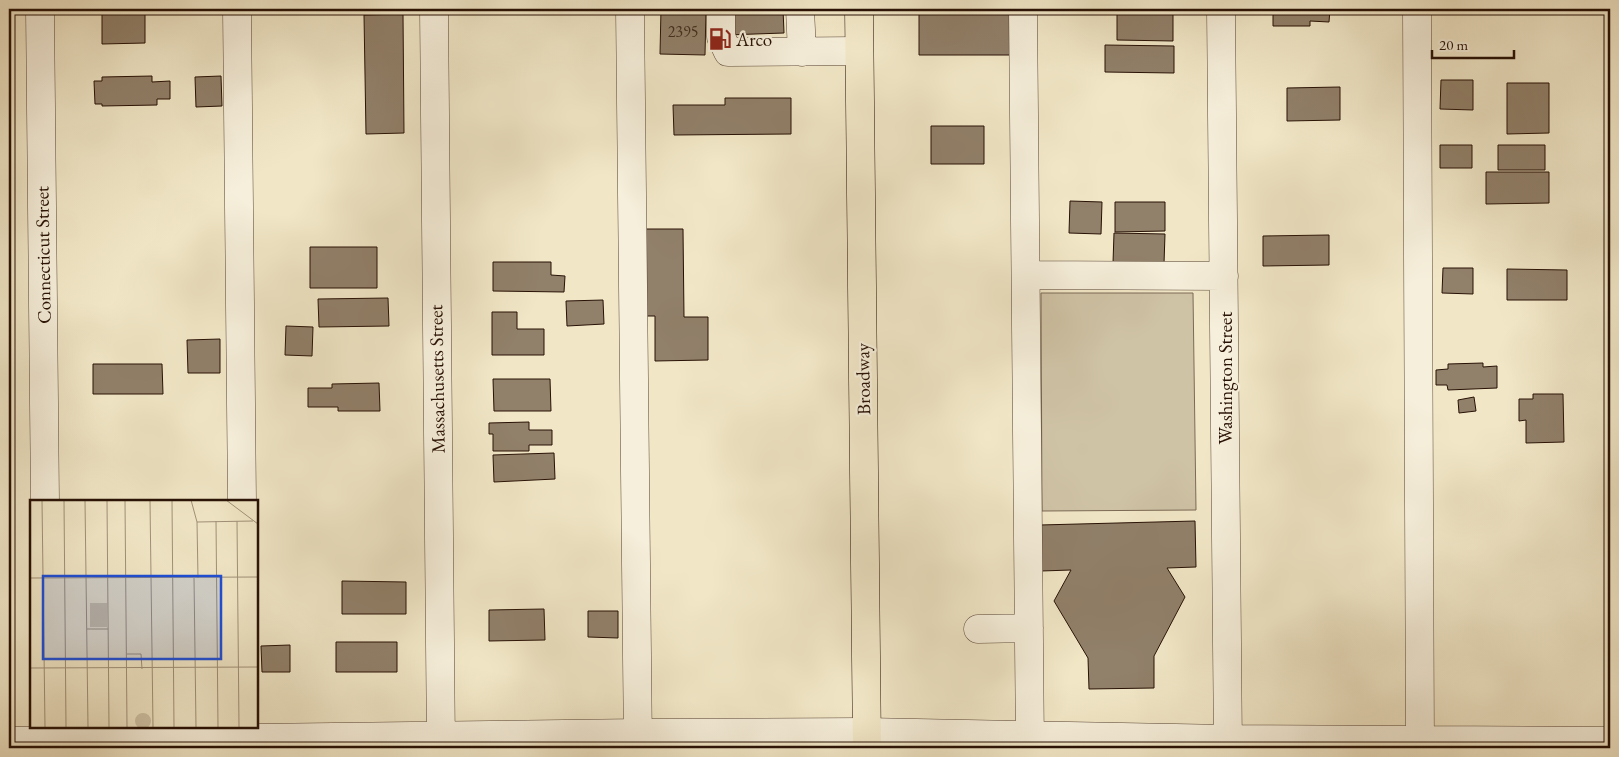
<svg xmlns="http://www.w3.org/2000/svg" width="1619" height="757" font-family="'EB Garamond',serif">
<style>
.green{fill:#cfc3a6;stroke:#7c6a56}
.building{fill:#91806a;stroke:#281105}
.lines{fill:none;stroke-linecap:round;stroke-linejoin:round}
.minor-casing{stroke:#5a4636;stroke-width:29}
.major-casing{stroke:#281105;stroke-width:29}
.minor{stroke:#f6efdb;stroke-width:28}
.major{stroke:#f1e7c7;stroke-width:28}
.labels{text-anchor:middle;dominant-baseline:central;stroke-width:4.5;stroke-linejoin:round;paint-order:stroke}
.number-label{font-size:16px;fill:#422d1e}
.poi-label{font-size:19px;fill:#281105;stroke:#f6efdb;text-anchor:start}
.street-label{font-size:19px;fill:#281105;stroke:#f6efdb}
.inset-road{fill:none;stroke:#a19179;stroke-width:1}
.view{fill:#1d4ed8;fill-opacity:0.15;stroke:#1d4ed8;stroke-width:2.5}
.inset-edge{fill:none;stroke:#281105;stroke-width:2.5}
</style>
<rect width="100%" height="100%" fill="#f1e7c7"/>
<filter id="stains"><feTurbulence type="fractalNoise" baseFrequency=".004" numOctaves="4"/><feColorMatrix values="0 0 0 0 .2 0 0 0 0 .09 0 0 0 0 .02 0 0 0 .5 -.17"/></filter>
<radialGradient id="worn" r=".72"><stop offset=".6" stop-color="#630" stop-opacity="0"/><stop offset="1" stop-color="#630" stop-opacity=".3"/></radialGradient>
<path class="green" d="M 1041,293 L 1193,293 L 1196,510 L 1042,511 Z"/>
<path class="building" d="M 163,9 L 225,9 L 225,11 L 163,12 Z
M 661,9 L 706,9 L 705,55 L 660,54 Z
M 725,9 L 783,9 L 784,33 L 726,35 Z
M 919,9 L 1010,9 L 1010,55 L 919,55 Z
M 1273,9 L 1330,9 L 1329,22 L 1310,21 L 1310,26 L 1273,26 Z
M 1497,9 L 1547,9 L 1547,12 L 1497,11 Z
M 1117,12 L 1173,13 L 1173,41 L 1117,40 Z
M 102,14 L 145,14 L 145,43 L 102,44 Z
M 403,14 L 404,133 L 366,134 L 364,15 Z
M 1105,45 L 1174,46 L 1174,73 L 1105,72 Z
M 152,76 L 152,82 L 170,81 L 170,99 L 157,99 L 157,105 L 102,106 L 102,104 L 95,104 L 94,81 L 102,81 L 102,77 Z
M 221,76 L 222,106 L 196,107 L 195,77 Z
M 1441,80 L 1473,80 L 1473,110 L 1440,109 Z
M 1507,83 L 1549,83 L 1549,133 L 1507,134 Z
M 1340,87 L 1340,120 L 1287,121 L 1287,88 Z
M 725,98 L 791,98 L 791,134 L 674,135 L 673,105 L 725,105 Z
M 931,126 L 984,126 L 984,164 L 931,164 Z
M 1440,145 L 1472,145 L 1472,168 L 1440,168 Z
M 1498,145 L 1545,145 L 1545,170 L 1498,170 Z
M 1486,172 L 1549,172 L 1549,203 L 1486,204 Z
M 1070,201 L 1102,202 L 1101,234 L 1069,233 Z
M 1115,202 L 1165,202 L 1165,231 L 1115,232 Z
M 641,229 L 683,229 L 684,317 L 708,317 L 708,360 L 655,361 L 655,316 L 642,316 Z
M 1114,233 L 1165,234 L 1164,264 L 1113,263 Z
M 1329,235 L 1329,265 L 1263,266 L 1263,236 Z
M 310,247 L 377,247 L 377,288 L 310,288 Z
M 493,262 L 551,262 L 551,275 L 565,276 L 564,292 L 493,291 Z
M 1443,268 L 1473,268 L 1473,294 L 1442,293 Z
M 1507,269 L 1567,270 L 1567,300 L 1507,300 Z
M 388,298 L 389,326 L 319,327 L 318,299 Z
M 603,300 L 604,324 L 567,326 L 566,301 Z
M 492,312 L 517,312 L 517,329 L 544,329 L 544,355 L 492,355 Z
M 286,326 L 313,327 L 312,356 L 285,355 Z
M 220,339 L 220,373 L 188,373 L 187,340 Z
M 1483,363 L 1483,367 L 1497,366 L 1497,388 L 1448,390 L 1447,385 L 1436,385 L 1436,370 L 1448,369 L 1448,364 Z
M 93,364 L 162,364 L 163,394 L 93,394 Z
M 493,379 L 550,379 L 551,411 L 494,411 Z
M 379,383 L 380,411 L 338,411 L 338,407 L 308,407 L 308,388 L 332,388 L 332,384 Z
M 1533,394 L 1563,394 L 1564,442 L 1526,443 L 1526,420 L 1519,421 L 1519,399 L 1533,399 Z
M 1474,397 L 1476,411 L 1459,413 L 1458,400 Z
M 529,422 L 529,430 L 552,430 L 552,445 L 529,445 L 529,451 L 493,451 L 493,434 L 489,434 L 489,423 Z
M 554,453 L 555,479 L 494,482 L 493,455 Z
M 1195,521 L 1196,567 L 1167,568 L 1185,597 L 1154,656 L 1154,688 L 1089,689 L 1088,658 L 1054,601 L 1071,570 L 1041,571 L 1040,525 Z
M 342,581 L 406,582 L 406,614 L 342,614 Z
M 544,609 L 545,640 L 489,641 L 489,610 Z
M 588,611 L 618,611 L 618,638 L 588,637 Z
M 336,642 L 397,642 L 397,672 L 336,672 Z
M 290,645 L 290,672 L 262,672 L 261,646 Z"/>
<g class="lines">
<defs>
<path id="minor" d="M 40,9 L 45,501
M 237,9 L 242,501
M 434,9 L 441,748
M 630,9 L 638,748
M 721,9 L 721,37 L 728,52 L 859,51
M 800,9 L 802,52
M 1023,9 L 1030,748
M 1221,9 L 1228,748
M 1417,9 L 1420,748
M 1026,275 L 1224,276
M 978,629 L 1029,628
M 9,741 L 638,733 L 866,732 L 1228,739 L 1610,741"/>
<path id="major" d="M 859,9 L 867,748"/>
</defs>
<use href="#minor" class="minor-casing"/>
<use href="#major" class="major-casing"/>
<use href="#minor" class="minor"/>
<use href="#major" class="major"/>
</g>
<defs>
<symbol id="fuel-bare" viewBox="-9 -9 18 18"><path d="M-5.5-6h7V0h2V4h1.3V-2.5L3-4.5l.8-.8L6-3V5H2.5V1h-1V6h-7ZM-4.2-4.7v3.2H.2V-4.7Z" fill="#8f2418" stroke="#f6efdb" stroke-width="2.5" paint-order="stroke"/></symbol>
</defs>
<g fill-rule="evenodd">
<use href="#fuel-bare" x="704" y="23" width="32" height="32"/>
</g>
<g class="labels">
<g class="number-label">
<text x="683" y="31">2395</text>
</g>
<g class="poi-label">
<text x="736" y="39">Arco</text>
</g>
<g class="street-label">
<text transform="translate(43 255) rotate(-91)">Connecticut Street</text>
<text transform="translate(1225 378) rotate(-90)">Washington Street</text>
<text transform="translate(437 379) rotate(-91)">Massachusetts Street</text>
<text transform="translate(863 379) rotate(-91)">Broadway</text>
</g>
</g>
<g transform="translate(30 500)">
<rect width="228" height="228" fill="#f1e7c7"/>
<path d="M 60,103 L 77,103 L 77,127 L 60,127 ZM105 221a8 8 0 1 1 16 0a8 8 0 1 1-16 0Z" fill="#cfc3a6"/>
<path class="inset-road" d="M 12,0 L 15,227M 34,0 L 36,227M 55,0 L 58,227M 77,0 L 79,227M 95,0 L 97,227M 120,0 L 123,227M 142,0 L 144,227M 161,0 L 167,22 L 168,78M 196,0 L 228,24M 186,21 L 188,227M 207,21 L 209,227M 167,22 L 223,21M 0,78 L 228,77M 164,78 L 166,227M 57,129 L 78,129M 97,154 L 111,154 L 112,169M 0,168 L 228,167"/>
<path class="view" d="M 13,76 L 191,76 L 191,159 L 13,159 Z"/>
<rect width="228" height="228" class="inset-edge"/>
</g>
<rect width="1619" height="757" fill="none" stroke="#f1e7c7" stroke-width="30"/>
<rect x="10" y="10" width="1599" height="737" fill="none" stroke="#281105" stroke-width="2.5"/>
<rect x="15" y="15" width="1589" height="727" fill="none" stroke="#281105"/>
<path d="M1432 50v8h82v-8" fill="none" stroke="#281105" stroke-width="2.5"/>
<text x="1439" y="50" font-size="15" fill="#281105" stroke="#f6efdb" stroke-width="4" paint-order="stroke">20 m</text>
<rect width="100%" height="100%" filter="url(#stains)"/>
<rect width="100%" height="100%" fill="url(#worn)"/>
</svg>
